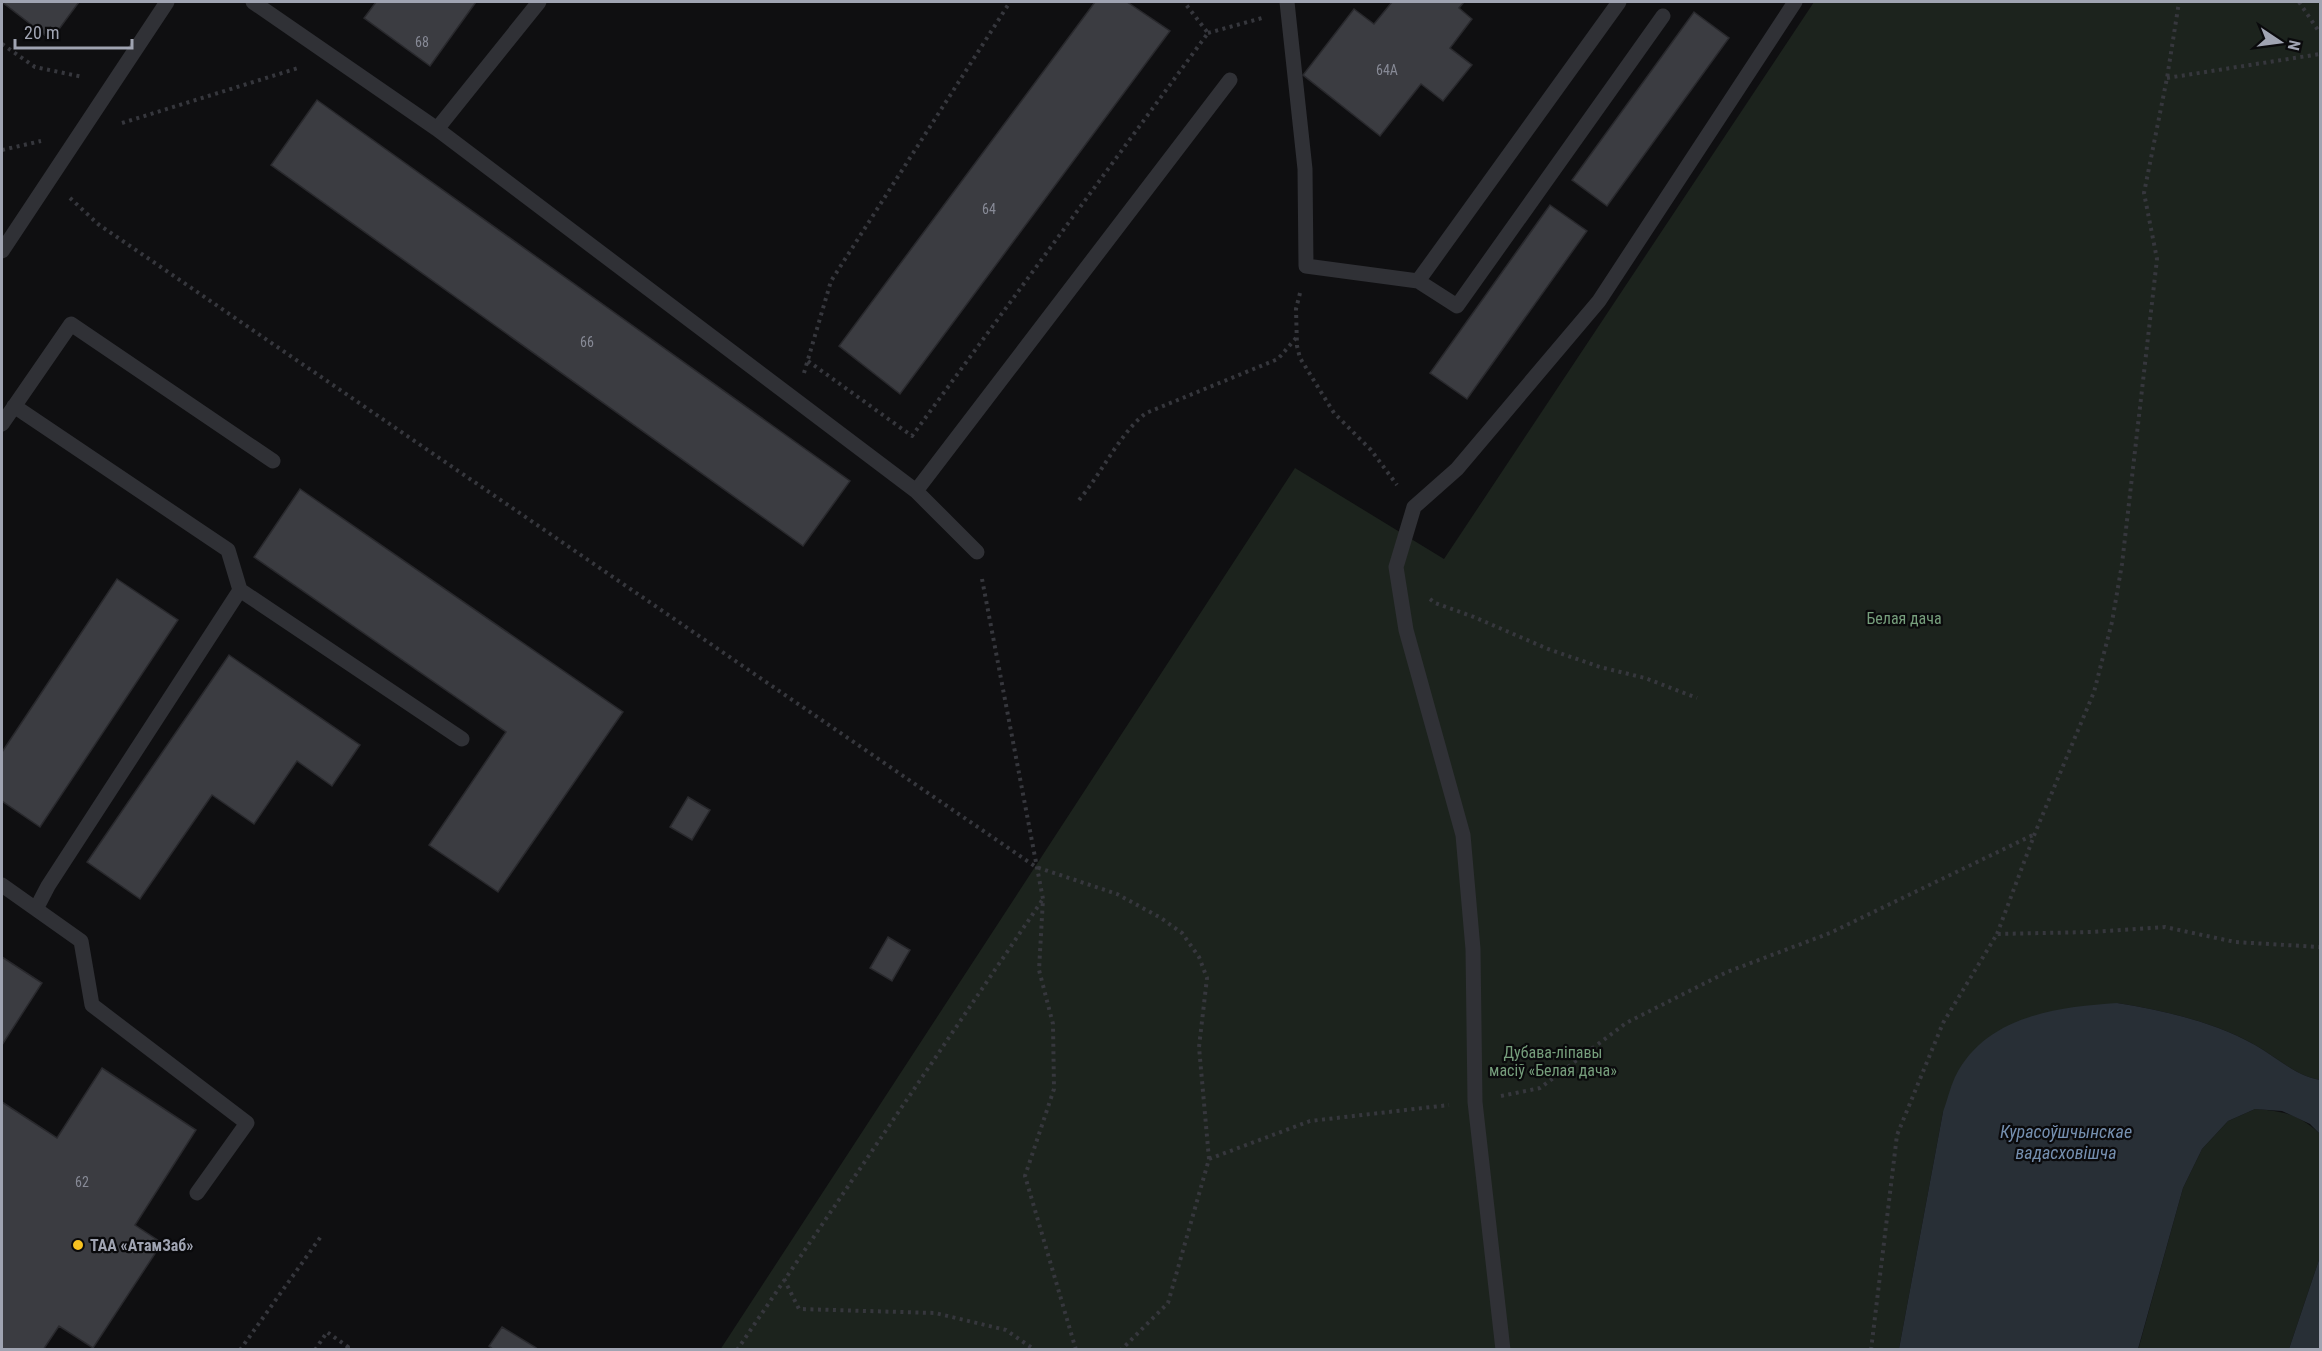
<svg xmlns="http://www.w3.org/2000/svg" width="2322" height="1351" font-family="'Roboto Condensed',sans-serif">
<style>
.green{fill:#1c231d}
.water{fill:#282f36}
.building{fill:#3b3c41;stroke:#29292d;stroke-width:1.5}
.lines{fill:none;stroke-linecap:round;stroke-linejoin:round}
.path{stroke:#36373d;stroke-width:4;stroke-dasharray:3 4.5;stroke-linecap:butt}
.lane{stroke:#303136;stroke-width:15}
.poi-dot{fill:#f7c221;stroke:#0a0a0c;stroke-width:2}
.labels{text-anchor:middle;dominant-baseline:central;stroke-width:4.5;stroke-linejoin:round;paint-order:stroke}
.number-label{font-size:14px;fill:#878a96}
.park-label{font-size:16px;fill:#769e7c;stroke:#0a0a0c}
.poi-label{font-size:16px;font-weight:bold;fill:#a0a4b2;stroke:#0a0a0c;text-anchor:start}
.water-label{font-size:18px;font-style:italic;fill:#758faf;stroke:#0a0a0c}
</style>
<rect width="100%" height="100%" fill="#0f0f11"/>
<path class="green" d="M 1814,2 L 2320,2 L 2320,1080 C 2296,1076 2276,1057 2255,1045 C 2212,1021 2165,1011 2117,1003 L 1943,1112 L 1899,1349 L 720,1350 L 1295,468 L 1444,559 Z
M 2255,1109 C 2283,1111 2299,1114 2320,1134 L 2320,1257 L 2289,1349 L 2138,1350 L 2183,1188 L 2202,1149 L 2228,1121 Z"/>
<path class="water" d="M 2117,1003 C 2165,1011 2212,1021 2255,1045 C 2276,1057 2296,1076 2320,1080 L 2320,1134 L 2310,1124 L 2282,1111 L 2255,1109 L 2228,1121 L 2202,1149 L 2183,1188 L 2138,1349 L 1899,1349 L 1943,1112 C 1947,1101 1950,1088 1955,1077 C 1985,1016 2057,1007 2117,1003 Z
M 2320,1257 L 2320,1349 L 2289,1349 Z"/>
<path class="building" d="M 2,2 L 79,2 L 51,40 Z
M 376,2 L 476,2 L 430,66 L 364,18 Z
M 1095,2 L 1127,2 L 1170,31 L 900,394 L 839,346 Z
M 1392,2 L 1464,2 L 1459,8 L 1472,19 L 1450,48 L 1472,65 L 1443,101 L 1421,84 L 1380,136 L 1303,75 L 1354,9 L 1374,24 Z
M 1694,12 L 1729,38 L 1607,206 L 1572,180 Z
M 317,100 L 850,481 L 803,546 L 271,165 Z
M 1550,205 L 1587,231 L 1467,399 L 1430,373 Z
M 300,489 L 623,712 L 498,892 L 429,845 L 506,732 L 254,557 Z
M 117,579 L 178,620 L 40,827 L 2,801 L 2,752 Z
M 229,655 L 360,745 L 332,786 L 297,761 L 254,824 L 212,795 L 140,899 L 87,862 Z
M 688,797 L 710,810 L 692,840 L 670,827 Z
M 888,937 L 910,950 L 892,981 L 870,968 Z
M 2,957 L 42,983 L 2,1045 Z
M 102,1068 L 196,1130 L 135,1225 L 162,1243 L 93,1348 L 59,1326 L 43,1350 L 2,1350 L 2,1102 L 57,1138 Z
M 502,1327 L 535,1347 L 539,1350 L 494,1350 L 489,1346 Z"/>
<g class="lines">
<path class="path" d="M 2299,2 L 2320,33
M 1208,33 L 1262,18
M 2,44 L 35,67 L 83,77
M 2167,78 L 2320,54
M 122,123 L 298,68
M 2,150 L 41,141
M 70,198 L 98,224 L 1036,867 L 1117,894 L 1161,918 L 1182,933 L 1199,957 L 1207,978 L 1199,1047 L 1209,1159 L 1168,1303 L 1121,1350
M 1300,293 L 1296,309 L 1297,346 L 1300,358 L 1334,413 L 1371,450 L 1397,485
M 808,361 L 912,436 L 1208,33 L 1184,2
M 804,373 L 831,281 L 1010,2
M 1079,500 C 1102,473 1119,434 1146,413 L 1278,359 L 1296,338
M 982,579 L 1043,899 L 1039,970 L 1053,1024 L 1054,1089 L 1025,1176 L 1076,1350
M 1430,599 L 1435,603 L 1474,617 L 1548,649 L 1600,667 L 1645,678 L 1697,698
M 1997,934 L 2035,833 L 2094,692 L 2112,622 L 2122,564 L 2157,259 L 2144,193 L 2167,78 L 2179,2
M 1501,1096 L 1540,1088 L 1626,1023 L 1727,972 L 1830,933 L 2035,834
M 1209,1159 L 1310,1121 L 1449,1105
M 784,1279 L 799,1309 L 935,1313 L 1006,1330 L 1035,1350
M 240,1350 L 322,1235
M 315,1350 L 327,1332 L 348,1347 L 347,1350
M 737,1350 L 1043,899
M 1871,1350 L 1897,1135 L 1943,1023 L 1997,934 L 2091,932 L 2165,927 L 2235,942 L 2320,947"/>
<path class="lane" d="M 253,2 L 437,129 L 916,491 L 977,552
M 1287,2 L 1305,169 L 1306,266 L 1418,281 L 1619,2
M 437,129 L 539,2
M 2,251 L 167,2
M 1418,281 L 1457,306 L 1663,16
M 14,406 L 228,550 L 240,590 L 462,739
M 2,424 L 71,324 L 273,461
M 916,491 L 1230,80
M 2,885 L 81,941 L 92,1005 L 247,1123 L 197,1193
M 36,909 L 48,886 L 240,590
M 1503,1350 L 1475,1102 L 1473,949 L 1463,835 L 1406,630 L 1396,567 L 1414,507 L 1457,469 L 1599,301 L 1795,2"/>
</g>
<circle class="poi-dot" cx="78" cy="1245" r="6"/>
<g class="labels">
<g class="number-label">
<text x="422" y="42">68</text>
<text x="1387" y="70">64А</text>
<text x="989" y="209">64</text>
<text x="587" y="342">66</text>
<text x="82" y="1182">62</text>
</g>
<g class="park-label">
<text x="1904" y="618">Белая дача</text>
<text x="1553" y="1052">Дубава-ліпавы<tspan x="1553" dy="18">масіў «Белая дача»</tspan></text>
</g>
<g class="poi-label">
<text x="90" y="1245">ТАА «АтамЗаб»</text>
</g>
<g class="water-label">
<text x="2066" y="1131">Курасоўшчынскае<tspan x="2066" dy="21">вадасховішча</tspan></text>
</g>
</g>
<rect width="2322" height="1351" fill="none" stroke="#a0a4b2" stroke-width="6"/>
<g transform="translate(2280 42) rotate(103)" stroke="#0a0a0c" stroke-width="4.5" paint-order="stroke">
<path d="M0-4.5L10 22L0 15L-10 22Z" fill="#a0a4b2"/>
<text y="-9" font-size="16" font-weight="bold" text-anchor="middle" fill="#a0a4b2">N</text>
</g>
<path d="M15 39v9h117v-9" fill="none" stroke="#a0a4b2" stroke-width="3"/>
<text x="24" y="39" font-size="18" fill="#a0a4b2" stroke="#0a0a0c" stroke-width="4.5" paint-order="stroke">20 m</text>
</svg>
